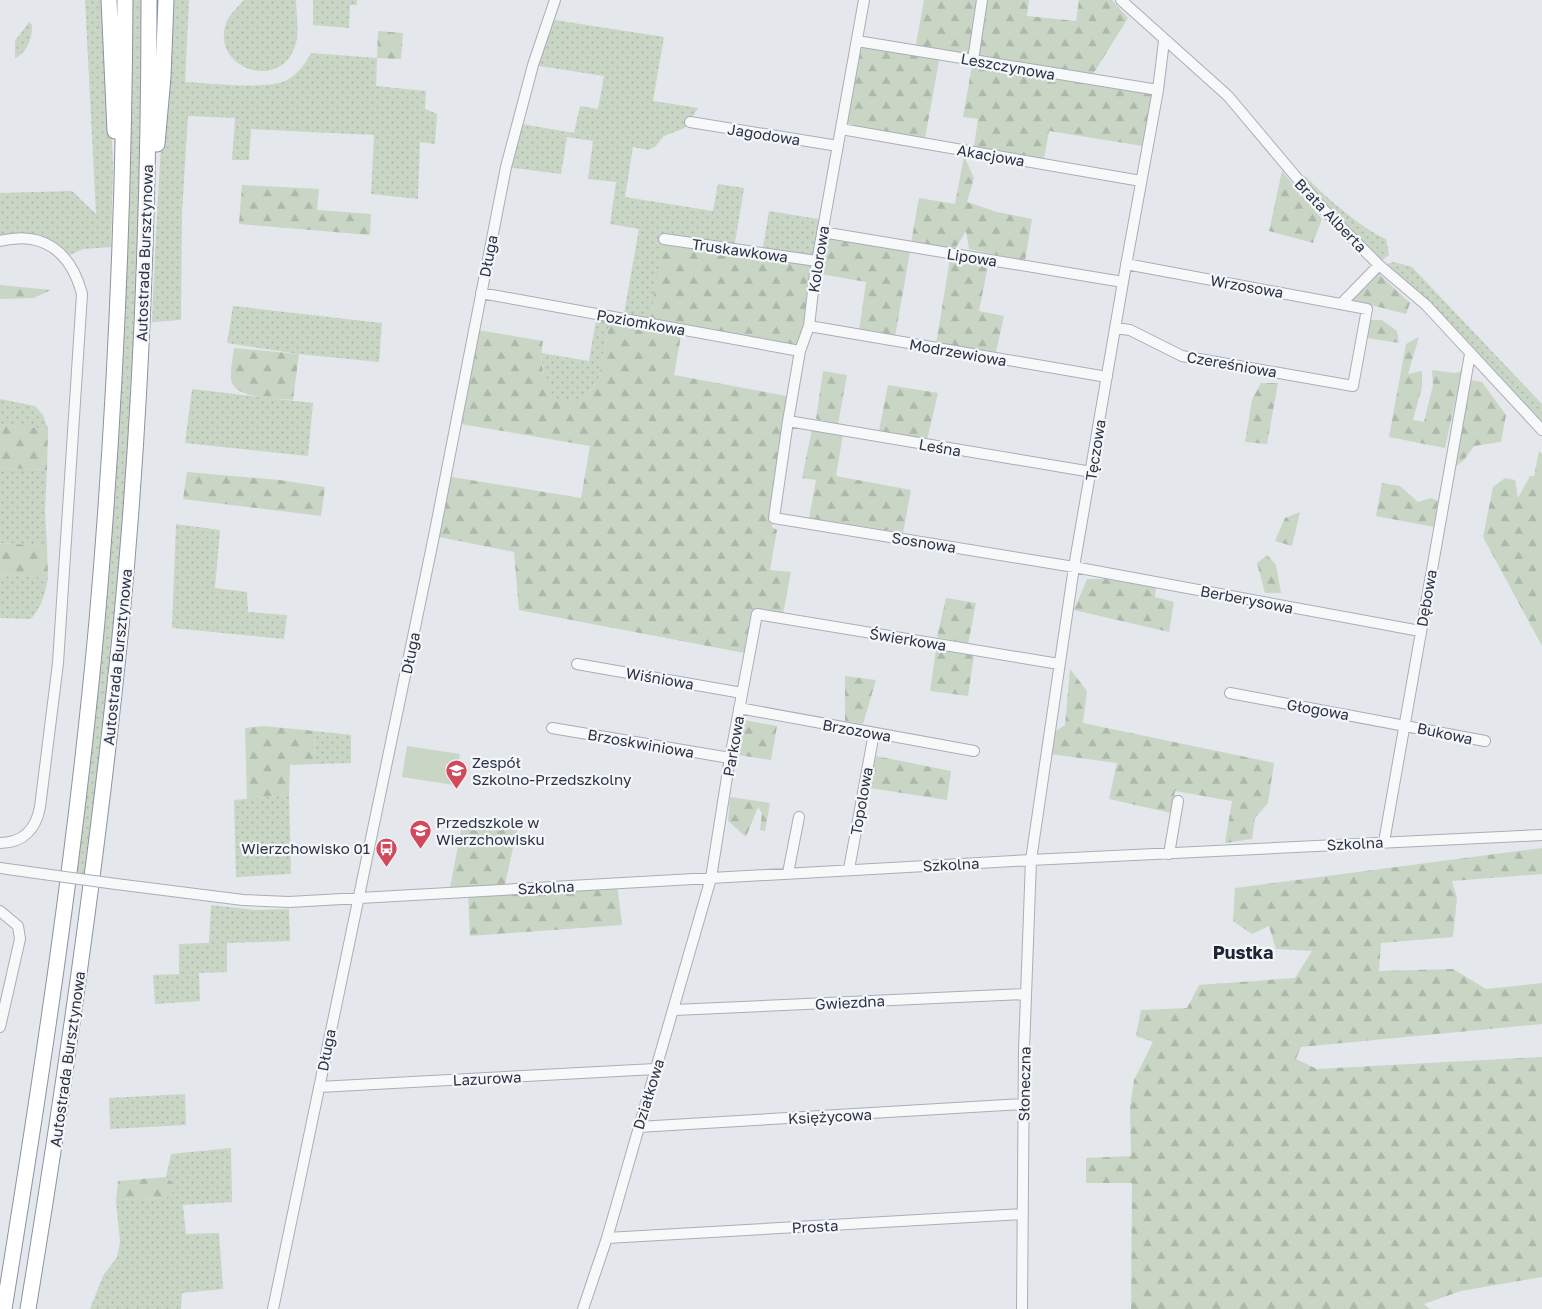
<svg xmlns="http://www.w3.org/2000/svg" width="1542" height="1309" font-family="'Golos Text',sans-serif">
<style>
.grass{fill:url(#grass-dots)}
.forest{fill:url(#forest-firs)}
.garden{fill:#c9d6c5}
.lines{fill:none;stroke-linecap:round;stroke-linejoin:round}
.minor-casing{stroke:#a9aeb7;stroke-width:12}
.highway-casing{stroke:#8b94a3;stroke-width:17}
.minor{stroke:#f7f8fa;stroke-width:10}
.highway{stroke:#fff;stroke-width:15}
.minor-bridge-casing{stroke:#a9aeb7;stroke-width:12;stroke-linecap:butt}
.minor-bridge{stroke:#f7f8fa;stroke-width:10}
.labels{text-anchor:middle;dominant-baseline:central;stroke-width:4.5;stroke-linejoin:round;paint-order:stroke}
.street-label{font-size:15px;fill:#2b3445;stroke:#f4f6f9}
.poi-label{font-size:15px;fill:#2b3445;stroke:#f4f6f9;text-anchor:start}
.quarter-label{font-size:18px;font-weight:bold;fill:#1d2536;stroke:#f4f6f9}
</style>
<defs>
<pattern id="grass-dots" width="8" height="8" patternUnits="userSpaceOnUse" patternTransform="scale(1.25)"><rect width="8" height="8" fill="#c9d6c5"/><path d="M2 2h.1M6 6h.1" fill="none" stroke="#adb8ab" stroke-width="1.8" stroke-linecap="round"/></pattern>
<pattern id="forest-firs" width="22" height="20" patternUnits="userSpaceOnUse" patternTransform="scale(1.25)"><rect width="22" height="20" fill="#c9d6c5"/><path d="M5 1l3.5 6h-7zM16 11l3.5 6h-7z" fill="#adb8ab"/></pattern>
</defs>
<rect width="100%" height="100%" fill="#e4e7ec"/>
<path class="grass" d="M 85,0 L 105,0 L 113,165 L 111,247 L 83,249 L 70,255 L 46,238 L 0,237 L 0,193 L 72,191 L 96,214 Z
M 130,0 L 144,0 L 137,320 L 120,567 L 87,875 L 74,873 L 84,792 Z
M 169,0 L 189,0 L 185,82 C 208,83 271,91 289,79 C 299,72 306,63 311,53 L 377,58 L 376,86 L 426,91 L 425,109 L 437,114 L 435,144 L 420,142 L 418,199 L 371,194 L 374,135 L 251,129 L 249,160 L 232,160 L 235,118 L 188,116 L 182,212 L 181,320 L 152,322 C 156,214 164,107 169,0 Z
M 244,0 L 296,0 C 296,14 300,33 295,46 C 279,94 208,66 227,21 C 231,13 238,7 244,0 Z
M 313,0 L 357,0 L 357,5 L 350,5 L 349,28 L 313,25 Z
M 548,19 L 664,37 L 653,101 L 698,108 L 685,128 L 664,136 L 655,147 L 648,150 L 633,147 L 625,197 L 713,211 L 718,184 L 744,188 L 734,249 L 649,323 L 623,319 L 639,229 L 610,224 L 616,182 L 588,179 L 593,141 L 567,137 L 561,174 L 506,167 L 516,123 L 574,133 L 580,106 L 598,109 L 604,76 L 533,65 Z
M 29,22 L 32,25 C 32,38 28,52 15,58 L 15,41 Z
M 1305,176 C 1323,195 1362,229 1386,239 L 1389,255 L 1380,262 L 1300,179 Z
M 769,211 L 824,220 L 817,261 L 762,253 Z
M 1394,262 L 1412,267 L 1542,404 L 1542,421 L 1383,265 Z
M 233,306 L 382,323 L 379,362 L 299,354 L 227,343 Z
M 597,314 L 611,316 L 598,381 L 584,400 L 556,400 L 545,383 L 541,353 L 589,361 Z
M 192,389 L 313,403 L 308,456 L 185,443 Z
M 0,399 L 35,406 L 43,415 L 48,429 L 0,424 Z
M 0,468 L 47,470 L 45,511 L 47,546 L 0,543 Z
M 176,524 L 220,530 L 215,588 L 247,592 L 248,612 L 287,615 L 284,639 L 172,628 Z
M 0,574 L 48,578 C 45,594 42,606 31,619 L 0,618 Z
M 314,731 L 351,735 L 351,763 L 315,764 Z
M 289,795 L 291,874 L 236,877 L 234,800 Z
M 211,905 L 255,910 L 289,909 L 290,941 L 227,943 L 227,972 L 199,973 L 200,1001 L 155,1004 L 153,975 L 179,974 L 179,944 L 209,943 Z
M 185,1094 L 186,1125 L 110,1129 L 109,1098 Z
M 231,1148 L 232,1202 L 183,1205 L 186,1234 L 219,1233 L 223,1289 L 182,1293 L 181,1309 L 90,1309 L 103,1276 L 117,1257 L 120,1242 L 116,1200 L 165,1198 L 173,1183 L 166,1177 L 171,1154 Z"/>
<path class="forest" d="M 924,0 L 1029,0 L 1027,16 L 1076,21 L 1079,0 L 1112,0 L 1128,18 L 1090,79 L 1154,90 L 1143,146 L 1049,131 L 1043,164 L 973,153 L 978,119 L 963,117 L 973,60 L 940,55 L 924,144 L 841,129 L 857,41 L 915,50 Z
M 378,31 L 403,33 L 401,59 L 377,58 Z
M 964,156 L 974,178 L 967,202 L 997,212 L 1032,219 L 1025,261 L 969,249 L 966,231 L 955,249 L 911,243 L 919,198 L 955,204 Z
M 1282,171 L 1322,219 L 1313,243 L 1269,231 Z
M 242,185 L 319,189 L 317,210 L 371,214 L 370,235 L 239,224 Z
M 822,232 L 910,252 L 895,337 L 859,331 L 866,282 L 815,273 L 800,351 L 682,330 L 674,375 L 792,397 L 772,527 L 777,530 L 770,570 L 791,572 L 783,614 L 758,609 L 750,654 L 519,610 L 514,552 L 434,536 L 446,476 L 581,498 L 590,446 L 455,423 L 472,329 L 543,341 C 539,364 543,380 556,400 L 584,400 L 598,381 L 611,316 L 649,323 L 664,239 L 816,261 Z
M 950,259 L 988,265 L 979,311 L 1004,316 L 996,352 L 936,344 Z
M 1377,272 L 1410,303 L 1406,314 L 1351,300 Z
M 0,285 L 51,290 L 34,298 L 0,299 Z
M 1370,320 L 1382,320 L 1397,331 L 1399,343 L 1367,338 Z
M 1419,337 L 1408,374 L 1422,371 L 1422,387 L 1413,420 L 1424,422 L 1433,385 L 1432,370 L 1455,373 L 1462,371 L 1445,448 L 1389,437 L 1406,344 Z
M 234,348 L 299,354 L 293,400 C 277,398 234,399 231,380 C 230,370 233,357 234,348 Z
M 823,371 L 847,375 L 838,424 L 816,419 Z
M 1470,380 L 1482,382 L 1506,415 L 1501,442 L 1474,446 L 1464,460 L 1454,468 Z
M 1261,383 L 1278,383 L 1267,444 L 1245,442 L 1252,400 Z
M 888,385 L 938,393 L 927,440 L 879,431 Z
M 0,424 L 48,429 L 47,470 L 0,468 Z
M 812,429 L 843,434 L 836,476 L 911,490 L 903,533 L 809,518 L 816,480 L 802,478 Z
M 1539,451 L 1542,454 L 1542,646 L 1483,537 L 1493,487 L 1505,478 L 1515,480 L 1518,498 L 1530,476 L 1534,476 Z
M 187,472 L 280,480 L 325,487 L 321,516 L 183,499 Z
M 1382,483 L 1400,486 L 1418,502 L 1431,498 L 1438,501 L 1434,527 L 1376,516 Z
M 1300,512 L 1292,546 L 1275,541 L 1285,518 Z
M 0,543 L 47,546 L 48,578 L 0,574 Z
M 1267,555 L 1276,565 L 1281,593 L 1265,593 L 1257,563 Z
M 1087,579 L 1105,579 L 1156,587 L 1155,597 L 1174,602 L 1169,632 L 1074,610 Z
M 946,598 L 976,603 L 968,644 L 937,637 Z
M 936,649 L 974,655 L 968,696 L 930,691 Z
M 1070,669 L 1087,691 L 1083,723 L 1274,763 L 1268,803 L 1255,818 L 1252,839 L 1225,843 L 1232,801 L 1175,791 L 1171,813 L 1109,799 L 1117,763 L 1050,754 L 1053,733 L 1065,725 Z
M 845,676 L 876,680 L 863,724 L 845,721 Z
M 744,720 L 777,726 L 771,760 L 738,755 Z
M 264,726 L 314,731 L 315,764 L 290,765 L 289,795 L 247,799 L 245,728 Z
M 876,756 L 951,771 L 947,800 L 870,788 Z
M 730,797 L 770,803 L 765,831 L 760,830 L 762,813 L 758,807 L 746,837 L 728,821 Z
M 463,821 L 517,830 L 504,889 L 617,883 L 622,925 L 470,936 L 468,892 L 449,892 Z
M 1542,848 L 1542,874 L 1452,881 L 1457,898 L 1453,937 L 1381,943 L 1379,971 L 1453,969 L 1486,989 L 1542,983 L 1542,1024 L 1301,1047 L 1296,1059 L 1317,1069 L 1542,1057 L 1542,1277 L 1461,1291 L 1424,1304 L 1430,1309 L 1131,1309 L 1132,1183 L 1086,1183 L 1086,1158 L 1131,1156 L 1130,1107 L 1134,1080 L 1153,1042 L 1136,1036 L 1141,1010 L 1187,1008 L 1199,985 L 1295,978 L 1312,951 L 1276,949 L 1269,926 L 1252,934 L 1233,921 L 1235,888 Z
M 166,1177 L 173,1183 L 172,1196 L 165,1198 L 116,1200 L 118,1181 Z"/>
<path class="garden" d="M 407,746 L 460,754 L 454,785 L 402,777 Z"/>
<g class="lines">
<defs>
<path id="minor" d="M 864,0 L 815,273 L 809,326 L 800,351 L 788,421 L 774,518 L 1074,567 L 1420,631
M 1121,0 L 1228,96 L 1323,209 L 1379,265 L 1426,305 L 1542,430
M 857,41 L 1158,90
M 973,60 L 982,0
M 690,122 L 838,146
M 841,129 L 1141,181
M 822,232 L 1123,282
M 664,239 L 817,261
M 0,241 C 43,230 71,252 82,294 L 58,663 L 40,807 C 36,829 23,843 0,843
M 481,293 L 800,351
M 1342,303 L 1379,265
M 809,326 L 1107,377
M 1115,328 L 1130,330 L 1182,356 L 1353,386 L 1367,309 L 1126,264
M 788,421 L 1092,472
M 577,664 L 742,693
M 1230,693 L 1485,741
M 739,708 L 974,751
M 552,728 L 730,758
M 1384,842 L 1470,354
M 1169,854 L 1178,801
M 0,868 L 43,874
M 849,869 L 874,733
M 788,873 L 799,817
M 116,884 L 243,900 L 289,902 L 1031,860 L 1542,835
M 0,911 L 18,926 L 20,939 L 0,1027
M 674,1010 L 1026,994
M 319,1087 L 655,1069
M 638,1127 L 1023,1104
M 607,1238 L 1023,1214
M 273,1309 L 434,536 L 506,167 L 533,65 L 555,0
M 583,1309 L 607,1238 L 711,878 L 730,758 L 757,614 L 1059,664
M 1022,1309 L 1024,1050 L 1031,860 L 1074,567 L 1123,282 L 1158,90 L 1164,41"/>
<path id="highway" d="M 109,0 L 115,131
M 157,144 L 163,77 L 166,0
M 4,1309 C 41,1081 76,851 97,621 C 115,414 124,207 125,0
M 28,1309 C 65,1083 98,856 121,627 C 141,419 149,209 149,0"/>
</defs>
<use href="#minor" class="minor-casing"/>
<use href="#highway" class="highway-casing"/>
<use href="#minor" class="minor"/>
<use href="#highway" class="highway"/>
<defs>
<path id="minor-bridge" d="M 43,874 L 116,884"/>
</defs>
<use href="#minor-bridge" class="minor-bridge-casing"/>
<use href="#minor-bridge" class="minor-bridge"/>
</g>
<defs>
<symbol id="school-pin" viewBox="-11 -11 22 30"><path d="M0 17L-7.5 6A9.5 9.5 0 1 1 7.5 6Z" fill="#d1495b" stroke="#f4f6f9"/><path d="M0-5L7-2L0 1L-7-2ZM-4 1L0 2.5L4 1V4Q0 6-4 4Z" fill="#fff"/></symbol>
<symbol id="bus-pin" viewBox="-11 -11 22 30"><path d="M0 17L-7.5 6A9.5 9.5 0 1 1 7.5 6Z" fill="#d1495b" stroke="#f4f6f9"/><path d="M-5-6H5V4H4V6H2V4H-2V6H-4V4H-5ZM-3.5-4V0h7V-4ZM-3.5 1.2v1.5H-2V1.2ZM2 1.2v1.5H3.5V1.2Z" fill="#fff"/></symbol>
</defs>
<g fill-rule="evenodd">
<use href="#school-pin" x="444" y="758" width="25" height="34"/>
<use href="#school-pin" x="408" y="818" width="25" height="34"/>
<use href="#bus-pin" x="374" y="836" width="25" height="34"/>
</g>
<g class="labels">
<g class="street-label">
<text transform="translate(1008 66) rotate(10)">Leszczynowa</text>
<text transform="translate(764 134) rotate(9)">Jagodowa</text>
<text transform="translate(991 155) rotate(10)">Akacjowa</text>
<text transform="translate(1331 215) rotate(46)">Brata Alberta</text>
<text transform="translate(740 250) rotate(8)">Truskawkowa</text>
<text transform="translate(144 253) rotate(-88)">Autostrada Bursztynowa</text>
<text transform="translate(488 256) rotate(-79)">Długa</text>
<text transform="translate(972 257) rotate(9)">Lipowa</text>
<text transform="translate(818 259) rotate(-81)">Kolorowa</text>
<text transform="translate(1247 286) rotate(10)">Wrzosowa</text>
<text transform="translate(641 322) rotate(10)">Poziomkowa</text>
<text transform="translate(958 352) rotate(10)">Modrzewiowa</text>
<text transform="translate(1232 364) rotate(10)">Czereśniowa</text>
<text transform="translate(940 447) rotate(10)">Leśna</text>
<text transform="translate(1095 450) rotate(-81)">Tęczowa</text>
<text transform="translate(924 542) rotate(9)">Sosnowa</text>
<text transform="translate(1426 598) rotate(-80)">Dębowa</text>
<text transform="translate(1247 599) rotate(11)">Berberysowa</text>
<text transform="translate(908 639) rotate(9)">Świerkowa</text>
<text transform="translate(410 653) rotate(-78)">Długa</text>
<text transform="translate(117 657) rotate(-84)">Autostrada Bursztynowa</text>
<text transform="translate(660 678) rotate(10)">Wiśniowa</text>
<text transform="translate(1318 709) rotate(10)">Głogowa</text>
<text transform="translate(857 730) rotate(10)">Brzozowa</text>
<text transform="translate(1445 733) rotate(12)">Bukowa</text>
<text transform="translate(641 743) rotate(10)">Brzoskwiniowa</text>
<text transform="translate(733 746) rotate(-80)">Parkowa</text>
<text transform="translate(861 801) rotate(-80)">Topolowa</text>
<text transform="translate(1355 843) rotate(-3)">Szkolna</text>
<text transform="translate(951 864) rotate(-3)">Szkolna</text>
<text transform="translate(546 887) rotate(-3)">Szkolna</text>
<text transform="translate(850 1002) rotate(-3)">Gwiezdna</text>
<text transform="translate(326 1050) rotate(-79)">Długa</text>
<text transform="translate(67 1059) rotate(-82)">Autostrada Bursztynowa</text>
<text transform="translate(487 1078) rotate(-3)">Lazurowa</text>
<text transform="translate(1024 1084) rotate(-89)">Słoneczna</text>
<text transform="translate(648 1094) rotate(-73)">Działkowa</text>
<text transform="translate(830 1116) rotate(-3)">Księżycowa</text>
<text transform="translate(815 1226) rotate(-3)">Prosta</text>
</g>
<g class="poi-label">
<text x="472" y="762">Zespół<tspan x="472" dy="17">Szkolno-Przedszkolny</tspan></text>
<text x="436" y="822">Przedszkole w<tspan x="436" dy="17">Wierzchowisku</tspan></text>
<text x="370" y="848" text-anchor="end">Wierzchowisko 01</text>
</g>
<g class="quarter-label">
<text x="1243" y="952">Pustka</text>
</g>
</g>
</svg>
